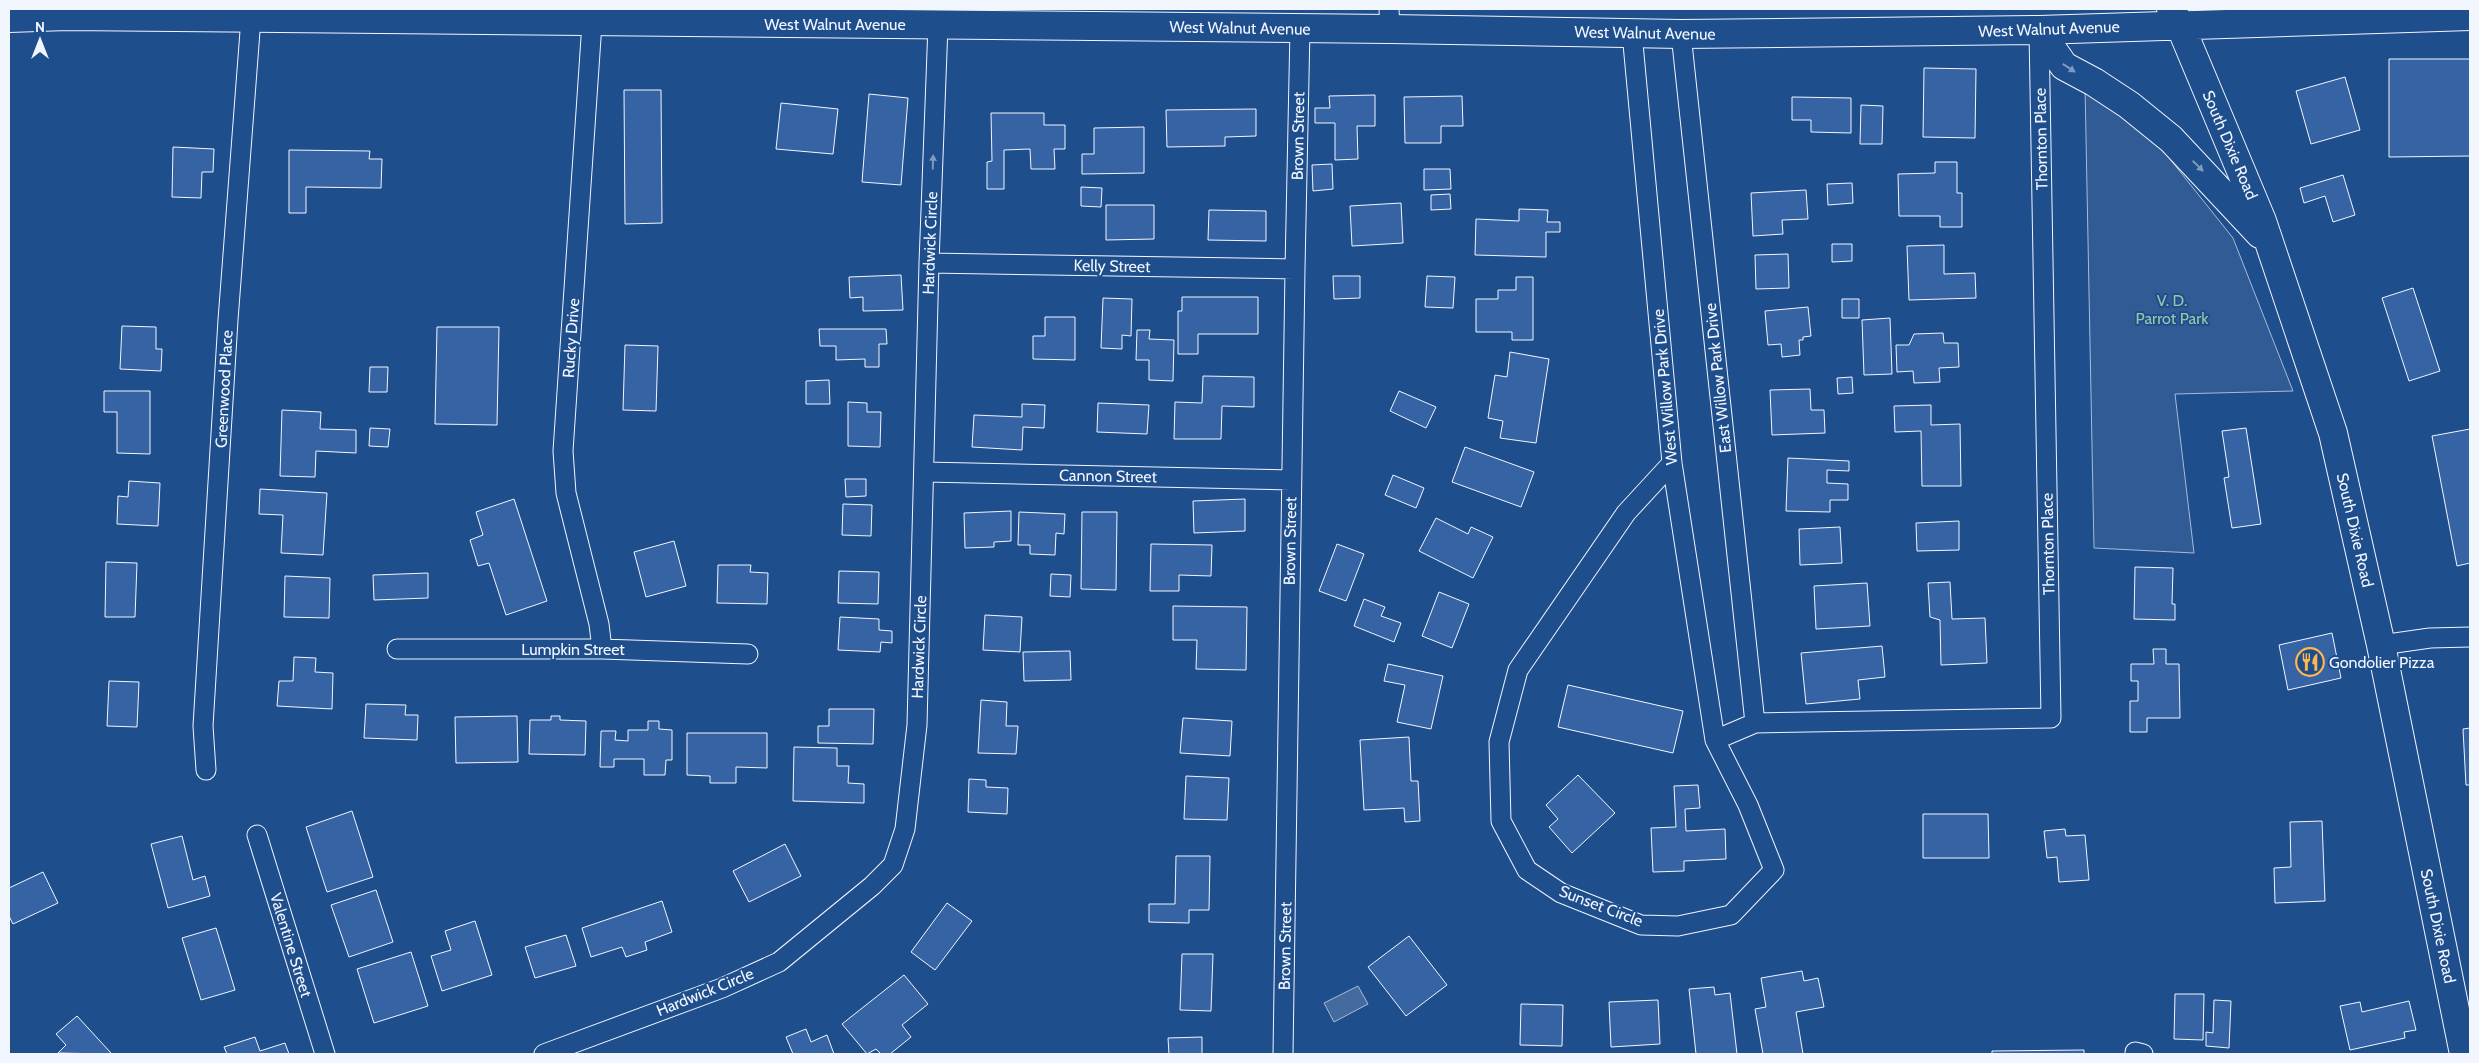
<svg xmlns="http://www.w3.org/2000/svg" width="2479" height="1063" font-family="Cabin,sans-serif">
<style>
.built{fill:#305b95;stroke:#a8bbd7}
.water{fill:#446ba0;stroke:#a8bbd7}
.building{fill:#3563a3;stroke:#f2f6ff}
.lines{fill:none;stroke-linecap:round;stroke-linejoin:round}
.minor-casing{stroke:#f2f6ff;stroke-width:21}
.secondary-casing{stroke:#f2f6ff;stroke-width:30}
.primary-casing{stroke:#f2f6ff;stroke-width:30}
.minor{stroke:#1f4e8c;stroke-width:19}
.secondary{stroke:#1f4e8c;stroke-width:28}
.primary{stroke:#1f4e8c;stroke-width:28}
.oneway{fill:#7e9ac0}
.labels{text-anchor:middle;dominant-baseline:central;stroke-width:4;stroke-linejoin:round;paint-order:stroke}
.street-label{font-size:16px;fill:#f2f6ff;stroke:#1f4e8c}
.park-label{font-size:16px;fill:#97c8a6;stroke:#1f4e8c}
.poi-label{font-size:16px;fill:#f2f6ff;stroke:#1f4e8c;text-anchor:start}
</style>
<rect width="100%" height="100%" fill="#1f4e8c"/>
<path class="built" d="M 2085,86 L 2154,139 L 2233,238 L 2293,391 L 2175,394 L 2194,553 L 2094,548 Z"/>
<path class="water" d="M 1358,986 L 1368,1004 L 1334,1022 L 1324,1003 Z"/>
<path class="building" d="M 2389,59 L 2470,59 L 2470,156 L 2389,157 Z
M 1924,68 L 1976,69 L 1975,138 L 1923,137 Z
M 2345,77 L 2360,130 L 2311,144 L 2296,91 Z
M 624,90 L 661,90 L 662,223 L 625,224 Z
M 869,94 L 908,98 L 901,185 L 862,182 Z
M 1375,95 L 1375,126 L 1357,126 L 1358,159 L 1335,160 L 1335,123 L 1315,123 L 1315,108 L 1330,108 L 1329,96 Z
M 1462,96 L 1463,126 L 1441,126 L 1441,143 L 1405,143 L 1404,97 Z
M 1792,97 L 1851,98 L 1851,133 L 1811,132 L 1811,120 L 1792,120 Z
M 781,103 L 838,109 L 833,154 L 776,149 Z
M 1861,105 L 1883,106 L 1882,144 L 1860,144 Z
M 1256,109 L 1256,136 L 1225,137 L 1225,146 L 1167,147 L 1166,110 Z
M 991,113 L 1044,113 L 1044,125 L 1065,125 L 1065,149 L 1054,149 L 1055,169 L 1031,169 L 1030,149 L 1004,150 L 1004,189 L 987,189 L 987,162 L 992,161 Z
M 1144,127 L 1144,173 L 1082,174 L 1082,154 L 1094,154 L 1094,128 Z
M 173,147 L 214,149 L 213,172 L 202,172 L 201,198 L 172,197 Z
M 289,150 L 370,151 L 369,159 L 382,159 L 381,188 L 306,187 L 306,213 L 289,213 Z
M 1935,162 L 1957,162 L 1957,193 L 1962,193 L 1962,227 L 1940,227 L 1940,216 L 1899,216 L 1898,174 L 1935,173 Z
M 1332,164 L 1333,189 L 1313,191 L 1312,165 Z
M 1424,169 L 1450,169 L 1451,189 L 1424,190 Z
M 2343,175 L 2355,215 L 2333,222 L 2325,196 L 2304,203 L 2300,188 Z
M 1852,183 L 1853,203 L 1828,205 L 1827,184 Z
M 1081,187 L 1102,188 L 1101,207 L 1081,206 Z
M 1806,190 L 1808,219 L 1782,220 L 1783,234 L 1753,236 L 1751,193 Z
M 1450,194 L 1451,209 L 1431,210 L 1431,195 Z
M 1401,203 L 1403,243 L 1352,246 L 1350,206 Z
M 1106,205 L 1154,205 L 1154,239 L 1106,240 Z
M 1519,209 L 1548,210 L 1547,222 L 1560,222 L 1560,232 L 1546,232 L 1546,257 L 1475,255 L 1476,219 L 1519,221 Z
M 1209,210 L 1266,211 L 1266,241 L 1208,240 Z
M 1832,244 L 1852,244 L 1852,261 L 1832,262 Z
M 1944,245 L 1944,274 L 1975,273 L 1976,298 L 1909,300 L 1907,246 Z
M 1788,254 L 1789,288 L 1756,289 L 1755,255 Z
M 901,275 L 903,310 L 863,311 L 863,297 L 850,298 L 849,277 Z
M 1333,276 L 1360,276 L 1360,298 L 1334,299 Z
M 1427,276 L 1455,277 L 1453,308 L 1425,307 Z
M 1516,277 L 1533,277 L 1533,340 L 1512,340 L 1512,332 L 1476,332 L 1476,299 L 1498,299 L 1498,290 L 1516,290 Z
M 2413,288 L 2440,371 L 2409,381 L 2382,298 Z
M 1182,297 L 1258,297 L 1258,334 L 1198,334 L 1198,354 L 1178,354 L 1178,311 L 1182,311 Z
M 1103,298 L 1132,299 L 1131,336 L 1122,335 L 1122,349 L 1101,348 Z
M 1842,299 L 1859,299 L 1859,318 L 1842,318 Z
M 1808,307 L 1811,336 L 1803,337 L 1803,340 L 1799,340 L 1800,355 L 1782,357 L 1781,344 L 1768,345 L 1765,311 Z
M 1045,317 L 1075,317 L 1075,360 L 1033,359 L 1033,336 L 1045,336 Z
M 1890,318 L 1892,374 L 1864,375 L 1862,320 Z
M 122,326 L 156,327 L 156,349 L 162,349 L 161,371 L 120,369 Z
M 437,327 L 499,327 L 497,425 L 435,424 Z
M 819,329 L 886,329 L 887,344 L 879,344 L 879,367 L 865,367 L 865,359 L 836,360 L 836,346 L 820,346 Z
M 1137,330 L 1150,330 L 1149,339 L 1174,340 L 1173,381 L 1149,380 L 1149,360 L 1136,360 Z
M 1943,333 L 1944,343 L 1958,343 L 1959,367 L 1939,368 L 1940,382 L 1914,383 L 1913,371 L 1897,372 L 1896,345 L 1909,345 L 1914,334 Z
M 625,345 L 658,346 L 656,411 L 623,410 Z
M 1510,352 L 1549,359 L 1536,443 L 1500,438 L 1503,421 L 1488,418 L 1495,375 L 1507,377 Z
M 370,367 L 388,367 L 387,392 L 369,392 Z
M 1203,376 L 1254,377 L 1254,407 L 1222,406 L 1221,439 L 1174,439 L 1175,402 L 1202,403 Z
M 1852,377 L 1853,393 L 1838,394 L 1837,378 Z
M 829,380 L 830,404 L 806,404 L 806,381 Z
M 1810,389 L 1811,410 L 1824,410 L 1825,433 L 1772,435 L 1770,390 Z
M 104,391 L 150,391 L 150,454 L 117,453 L 117,412 L 104,412 Z
M 1399,391 L 1436,407 L 1426,428 L 1390,411 Z
M 848,402 L 867,403 L 867,412 L 881,412 L 880,447 L 848,446 Z
M 1098,403 L 1149,405 L 1147,434 L 1097,432 Z
M 1022,404 L 1045,405 L 1044,428 L 1023,427 L 1022,450 L 972,447 L 974,415 L 1022,417 Z
M 1931,405 L 1931,425 L 1960,424 L 1961,486 L 1922,486 L 1921,431 L 1895,432 L 1894,406 Z
M 282,410 L 321,412 L 320,429 L 356,430 L 356,453 L 316,451 L 315,477 L 280,476 Z
M 370,428 L 390,429 L 388,447 L 369,446 Z
M 2246,428 L 2261,524 L 2232,528 L 2224,478 L 2229,477 L 2222,431 Z
M 2470,429 L 2470,563 L 2457,566 L 2432,436 Z
M 1465,447 L 1534,472 L 1521,507 L 1452,482 Z
M 1788,458 L 1849,461 L 1849,471 L 1827,470 L 1827,483 L 1848,484 L 1848,500 L 1830,500 L 1830,512 L 1786,511 Z
M 1393,475 L 1424,488 L 1416,508 L 1385,495 Z
M 845,479 L 866,479 L 866,496 L 846,497 Z
M 129,481 L 160,483 L 158,526 L 117,524 L 118,496 L 128,497 Z
M 260,489 L 327,493 L 323,555 L 281,553 L 283,515 L 259,514 Z
M 514,499 L 547,601 L 506,615 L 489,563 L 478,566 L 470,540 L 483,535 L 476,512 Z
M 1245,499 L 1245,531 L 1194,533 L 1193,501 Z
M 843,504 L 872,505 L 871,536 L 842,535 Z
M 1011,511 L 1011,541 L 994,542 L 994,547 L 965,548 L 964,513 Z
M 1019,512 L 1065,514 L 1064,534 L 1056,533 L 1055,555 L 1030,554 L 1030,545 L 1018,545 Z
M 1082,512 L 1117,512 L 1116,590 L 1081,589 Z
M 1436,518 L 1468,534 L 1471,527 L 1493,537 L 1473,578 L 1419,551 Z
M 1959,521 L 1959,550 L 1917,551 L 1916,523 Z
M 1840,527 L 1842,563 L 1800,565 L 1799,529 Z
M 674,541 L 686,586 L 646,597 L 634,552 Z
M 1151,544 L 1212,545 L 1211,576 L 1179,575 L 1179,591 L 1150,591 Z
M 1337,544 L 1364,554 L 1346,601 L 1319,591 Z
M 106,562 L 137,563 L 135,617 L 105,617 Z
M 718,565 L 751,565 L 750,572 L 768,573 L 767,604 L 717,603 Z
M 2135,567 L 2173,568 L 2172,604 L 2175,604 L 2175,620 L 2134,619 Z
M 839,571 L 879,572 L 878,604 L 838,603 Z
M 428,573 L 428,598 L 374,600 L 373,575 Z
M 1051,574 L 1071,575 L 1070,597 L 1050,596 Z
M 285,576 L 330,578 L 329,618 L 284,617 Z
M 1950,582 L 1952,619 L 1985,618 L 1987,663 L 1941,665 L 1940,620 L 1930,617 L 1928,583 Z
M 1867,583 L 1870,626 L 1816,629 L 1814,586 Z
M 1439,592 L 1469,604 L 1452,648 L 1422,636 Z
M 1364,599 L 1385,607 L 1381,616 L 1401,623 L 1394,642 L 1354,626 Z
M 1173,606 L 1247,607 L 1246,670 L 1196,669 L 1197,640 L 1173,640 Z
M 985,615 L 1022,617 L 1020,652 L 983,650 Z
M 840,617 L 879,619 L 879,630 L 892,631 L 892,643 L 881,642 L 880,652 L 838,650 Z
M 2332,633 L 2341,678 L 2288,690 L 2279,645 Z
M 1882,646 L 1885,677 L 1858,680 L 1860,699 L 1806,704 L 1801,653 Z
M 2153,649 L 2166,649 L 2166,664 L 2179,664 L 2180,718 L 2147,718 L 2147,732 L 2130,732 L 2130,701 L 2138,701 L 2138,681 L 2131,681 L 2131,664 L 2154,664 Z
M 1070,651 L 1071,680 L 1024,681 L 1023,652 Z
M 294,657 L 316,658 L 315,672 L 333,673 L 332,709 L 277,706 L 279,681 L 293,681 Z
M 1388,664 L 1443,676 L 1431,729 L 1397,722 L 1405,685 L 1384,681 Z
M 109,681 L 139,682 L 137,727 L 107,726 Z
M 1568,685 L 1683,711 L 1673,753 L 1558,727 Z
M 981,700 L 1007,702 L 1006,726 L 1018,726 L 1016,754 L 978,753 Z
M 366,704 L 406,705 L 405,715 L 418,715 L 417,740 L 364,738 Z
M 829,709 L 874,709 L 873,744 L 818,743 L 818,726 L 829,726 Z
M 517,716 L 518,762 L 456,763 L 455,717 Z
M 551,716 L 560,716 L 560,720 L 586,721 L 585,755 L 529,754 L 530,720 L 551,720 Z
M 1183,718 L 1232,721 L 1230,756 L 1180,753 Z
M 648,721 L 659,721 L 659,729 L 672,730 L 672,760 L 666,760 L 665,775 L 644,775 L 644,759 L 614,759 L 614,767 L 600,767 L 601,731 L 616,731 L 615,740 L 628,741 L 628,730 L 648,730 Z
M 2470,728 L 2470,785 L 2466,785 L 2463,729 Z
M 687,733 L 767,733 L 767,768 L 736,767 L 736,783 L 710,783 L 710,776 L 687,775 Z
M 1409,737 L 1411,781 L 1418,781 L 1420,821 L 1405,822 L 1404,808 L 1364,810 L 1360,740 Z
M 794,747 L 837,748 L 837,766 L 849,766 L 848,783 L 864,784 L 864,803 L 793,801 Z
M 1578,775 L 1615,813 L 1572,853 L 1549,827 L 1558,819 L 1546,805 Z
M 1186,776 L 1229,778 L 1227,820 L 1184,819 Z
M 969,779 L 986,780 L 986,787 L 1008,788 L 1007,814 L 968,812 Z
M 1698,785 L 1700,808 L 1685,809 L 1686,831 L 1725,829 L 1726,859 L 1684,861 L 1684,871 L 1653,872 L 1651,828 L 1676,827 L 1674,786 Z
M 352,811 L 373,877 L 327,892 L 306,827 Z
M 1923,814 L 1988,814 L 1989,858 L 1923,858 Z
M 2322,821 L 2325,901 L 2275,903 L 2274,868 L 2291,867 L 2290,822 Z
M 2065,829 L 2066,836 L 2085,835 L 2089,880 L 2059,882 L 2057,857 L 2047,858 L 2044,831 Z
M 182,836 L 193,880 L 205,876 L 210,896 L 168,908 L 151,844 Z
M 785,844 L 801,876 L 749,902 L 733,871 Z
M 1176,856 L 1210,856 L 1209,910 L 1189,910 L 1189,923 L 1149,922 L 1149,904 L 1175,904 Z
M 43,872 L 58,903 L 13,924 L 9,916 L 9,888 Z
M 376,890 L 393,942 L 349,957 L 331,905 Z
M 662,901 L 672,932 L 645,942 L 647,950 L 626,957 L 622,947 L 591,957 L 582,928 Z
M 947,903 L 972,921 L 935,970 L 911,952 Z
M 475,921 L 492,975 L 442,991 L 431,956 L 451,950 L 445,931 Z
M 216,928 L 235,990 L 201,1000 L 182,938 Z
M 566,935 L 576,966 L 535,978 L 525,947 Z
M 1409,936 L 1447,985 L 1406,1016 L 1368,967 Z
M 411,952 L 428,1006 L 374,1023 L 357,969 Z
M 1182,954 L 1213,954 L 1211,1011 L 1180,1010 Z
M 1802,971 L 1804,981 L 1818,978 L 1824,1007 L 1796,1012 L 1803,1054 L 1763,1054 L 1755,1009 L 1766,1007 L 1761,978 Z
M 904,975 L 928,1004 L 902,1025 L 911,1037 L 890,1054 L 881,1054 L 876,1049 L 867,1054 L 842,1024 Z
M 1714,987 L 1715,995 L 1730,993 L 1737,1054 L 1696,1054 L 1689,989 Z
M 2175,994 L 2204,994 L 2203,1040 L 2174,1039 Z
M 1658,1000 L 1660,1044 L 1611,1047 L 1609,1002 Z
M 2214,1000 L 2231,1001 L 2229,1048 L 2206,1046 L 2206,1032 L 2213,1033 Z
M 2409,1001 L 2416,1030 L 2404,1032 L 2405,1038 L 2350,1050 L 2340,1006 L 2360,1002 L 2362,1012 Z
M 1521,1004 L 1563,1005 L 1562,1046 L 1520,1045 Z
M 77,1016 L 111,1053 L 110,1054 L 58,1053 L 66,1045 L 56,1034 Z
M 806,1029 L 811,1042 L 827,1035 L 834,1054 L 791,1054 L 793,1054 L 786,1037 Z
M 255,1037 L 260,1051 L 285,1043 L 289,1054 L 227,1054 L 224,1047 Z
M 1202,1037 L 1202,1054 L 1169,1054 L 1168,1038 Z
M 2084,1050 L 2084,1054 L 1992,1054 L 1992,1051 Z"/>
<g class="lines">
<defs>
<path id="minor" d="M 1389,9 L 1390,29
M 592,23 L 563,451 L 566,493 L 599,624 L 602,649
M 1632,33 L 1672,463 L 1715,740 L 1748,805 L 1774,870 L 1731,915 L 1678,926 L 1641,925 L 1561,893 L 1527,870 L 1501,821 L 1499,742 L 1518,670 L 1626,513 L 1672,463
M 1681,34 L 1755,723
M 929,263 L 1295,269
M 925,472 L 1291,480
M 2381,645 L 2430,638 L 2470,637
M 397,649 L 602,649 L 748,654
M 1715,740 L 1755,723 L 2051,718 L 2039,31
M 206,770 L 203,726 L 228,320 L 251,18 L 250,9
M 257,835 L 325,1054
M 544,1054 L 722,988 L 779,962 L 872,886 L 893,865 L 905,829 L 917,725 L 929,263 L 938,25
M 1283,1054 L 1295,269 L 1300,29
M 2135,1054 L 2135,1052 L 2143,1054"/>
<path id="secondary" d="M 2171,9 L 2180,25"/>
<path id="primary" d="M 9,18 L 67,16 L 1390,29 L 1681,34 L 2039,30 L 2470,16
M 2180,25 L 2262,221 L 2333,433 L 2381,645 L 2464,1054
M 2039,30 L 2064,66 L 2094,82 L 2129,105 L 2171,139 L 2260,234"/>
</defs>
<use href="#minor" class="minor-casing"/>
<use href="#secondary" class="secondary-casing"/>
<use href="#primary" class="primary-casing"/>
<use href="#minor" class="minor"/>
<use href="#secondary" class="secondary"/>
<use href="#primary" class="primary"/>
</g>
<defs><path id="oneway-solid" d="M-6-.8H1V-3.2L6.5 0L1 3.2V.8H-6Z" transform="scale(1.25)"/></defs>
<g class="oneway">
<use href="#oneway-solid" transform="translate(2069 68) rotate(33)"/>
<use href="#oneway-solid" transform="translate(933 162) rotate(-88)"/>
<use href="#oneway-solid" transform="translate(2198 166) rotate(45)"/>
</g>
<defs>
<symbol id="restaurant-ring" viewBox="-11 -11 22 22"><circle r="9.5" fill="#1f4e8c" stroke="#ffb74d" stroke-width="1.5"/><path d="M-5-6h1v4h1v-4h1v4h1v-4h1v5L-1.5 .5V6h-2V.5L-5-1ZM5-6V6H3V1.5H1.5Q1.5-4 5-6Z" fill="#ffb74d"/></symbol>
</defs>
<g fill-rule="evenodd">
<use href="#restaurant-ring" x="2294" y="646" width="32" height="32"/>
</g>
<g class="labels">
<g class="street-label">
<text x="835" y="24">West Walnut Avenue</text>
<text transform="translate(1240 28) rotate(1)">West Walnut Avenue</text>
<text transform="translate(2049 29) rotate(-2)">West Walnut Avenue</text>
<text transform="translate(1645 33) rotate(1)">West Walnut Avenue</text>
<text transform="translate(1298 136) rotate(-89)">Brown Street</text>
<text transform="translate(2041 139) rotate(-91)">Thornton Place</text>
<text transform="translate(2230 145) rotate(67)">South Dixie Road</text>
<text transform="translate(930 243) rotate(-88)">Hardwick Circle</text>
<text transform="translate(1112 266) rotate(1)">Kelly Street</text>
<text transform="translate(571 338) rotate(-86)">Rucky Drive</text>
<text transform="translate(1718 378) rotate(-96)">East Willow Park Drive</text>
<text transform="translate(1665 387) rotate(-95)">West Willow Park Drive</text>
<text transform="translate(224 389) rotate(-87)">Greenwood Place</text>
<text transform="translate(1108 476) rotate(1)">Cannon Street</text>
<text transform="translate(2355 530) rotate(77)">South Dixie Road</text>
<text transform="translate(1290 541) rotate(-89)">Brown Street</text>
<text transform="translate(2048 544) rotate(-91)">Thornton Place</text>
<text transform="translate(919 647) rotate(-88)">Hardwick Circle</text>
<text x="573" y="649">Lumpkin Street</text>
<text transform="translate(1601 906) rotate(21)">Sunset Circle</text>
<text transform="translate(2438 926) rotate(78)">South Dixie Road</text>
<text transform="translate(291 945) rotate(73)">Valentine Street</text>
<text transform="translate(1285 946) rotate(-89)">Brown Street</text>
<text transform="translate(705 992) rotate(-22)">Hardwick Circle</text>
</g>
<g class="park-label">
<text x="2172" y="300">V. D.<tspan x="2172" dy="18">Parrot Park</tspan></text>
</g>
<g class="poi-label">
<text x="2329" y="662">Gondolier Pizza</text>
</g>
</g>
<rect width="2479" height="1063" fill="none" stroke="#f2f6ff" stroke-width="20"/>
<g transform="translate(40 40)" stroke="#1f4e8c" stroke-width="4" paint-order="stroke">
<path d="M0-4L9 19L0 12L-9 19Z" fill="#f2f6ff"/>
<text y="-8" font-size="14" font-weight="bold" text-anchor="middle" fill="#f2f6ff">N</text>
</g>
</svg>
